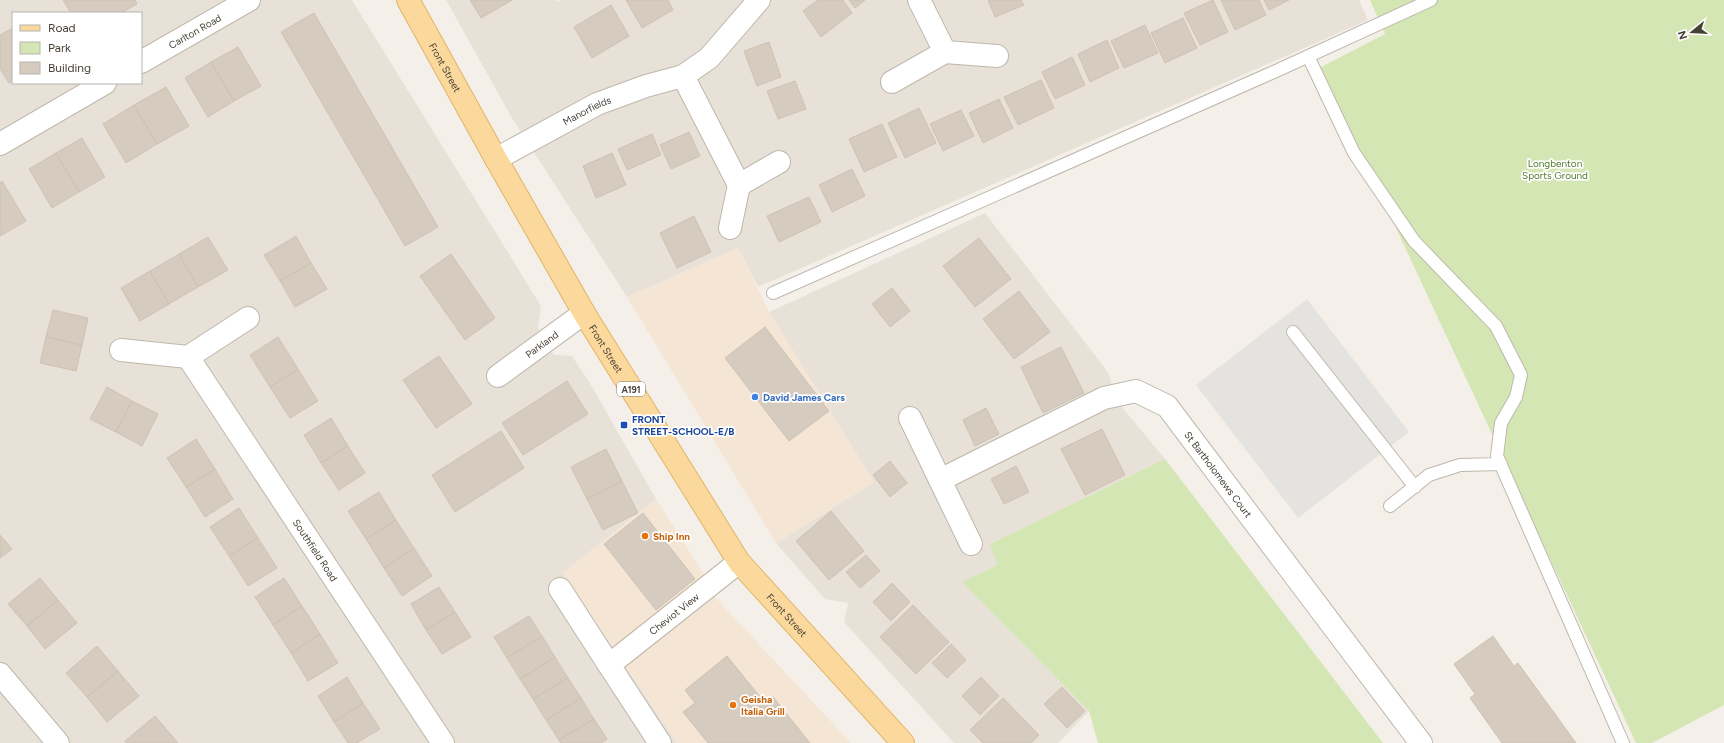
<svg xmlns="http://www.w3.org/2000/svg" width="1724" height="743" font-family="Figtree,sans-serif">
<style>
.residential{fill:#e8e1d7;fill-rule:evenodd}
.commercial{fill:#f5e5d5}
.green{fill:#d3e6b3}
.parking{fill:#e5e3e0}
.building{fill:#d5cbbf;stroke:#d0c2b2}
.lines{fill:none;stroke-linecap:round;stroke-linejoin:round}
.service-casing{stroke:#bfb7ac;stroke-width:14}
.minor-casing{stroke:#bfb7ac;stroke-width:24}
.primary-casing{stroke:#e0b46b;stroke-width:24}
.service{stroke:#fff;stroke-width:12}
.minor{stroke:#fff;stroke-width:22}
.primary{stroke:#fbd89b;stroke-width:22}
.shop-dot{fill:#3f7fe0;stroke:#fff;stroke-width:1.5}
.transit-dot{fill:#1a4fb4;stroke:#fff;stroke-width:1.5}
.food-dot{fill:#e8710a;stroke:#fff;stroke-width:1.5}
.labels{text-anchor:middle;dominant-baseline:central;stroke-width:3.5;stroke-linejoin:round;paint-order:stroke}
.shield{fill:#fff;stroke:#7e7973;stroke-width:1}
.shield-label{font-size:9px;font-weight:bold;fill:#474037}
.street-label{font-size:10px;fill:#474037;stroke:#fff}
.park-label{font-size:10px;fill:#4f782c;stroke:#fff}
.shop-label{font-size:10px;font-weight:bold;fill:#366cbe;stroke:#fff;text-anchor:start}
.transit-label{font-size:10px;font-weight:bold;fill:#164399;stroke:#fff;text-anchor:start}
.food-label{font-size:10px;font-weight:bold;fill:#c56008;stroke:#fff;text-anchor:start}
</style>
<rect width="100%" height="100%" fill="#f4f0e9"/>
<path class="residential" d="M 0,0 L 352,0 L 541,306 L 538,328 L 554,355 L 572,356 L 591,385 L 656,499 L 563,573 L 677,743 L 0,743 ZM 13,13 L 141,13 L 141,83 L 13,83 Z
M 446,0 L 556,0 L 557,2 L 561,0 L 1359,0 L 1368,20 L 758,287 L 738,248 L 627,297 L 512,118 Z
M 985,213 L 1108,372 L 1117,401 L 1165,459 L 990,544 L 997,565 L 962,582 L 1089,711 L 1058,743 L 954,743 L 844,622 L 848,603 L 825,599 L 776,543 L 874,482 L 769,312 Z"/>
<path class="commercial" d="M 738,248 L 769,312 L 874,482 L 776,543 L 627,297 Z
M 656,499 L 705,576 L 613,647 L 563,573 Z
M 714,596 L 851,743 L 677,743 L 626,666 Z"/>
<path class="green" d="M 1370,0 L 1724,0 L 1724,705 L 1652,743 L 1636,743 L 1321,67 L 1385,34 Z
M 1165,459 L 1383,743 L 1098,743 L 1089,711 L 962,582 L 997,565 L 990,544 Z"/>
<path class="parking" d="M 1307,299 L 1409,432 L 1298,518 L 1196,385 Z"/>
<path class="building" d="M 63,0 L 135,0 L 137,4 L 121,13 L 71,13 Z
M 470,0 L 512,0 L 481,18 Z
M 626,0 L 668,0 L 673,10 L 642,28 Z
M 818,0 L 843,0 L 852,13 L 821,37 L 803,11 Z
M 849,0 L 865,0 L 855,8 Z
M 988,0 L 1021,0 L 1024,5 L 995,17 Z
M 1213,0 L 1228,32 L 1200,45 L 1184,13 Z
M 1221,0 L 1259,0 L 1266,15 L 1235,30 Z
M 1264,0 L 1289,0 L 1269,10 Z
M 611,5 L 629,36 L 592,58 L 574,27 Z
M 314,13 L 438,227 L 405,246 L 281,32 Z
M 1183,18 L 1197,48 L 1165,63 L 1151,33 Z
M 1145,25 L 1158,53 L 1124,68 L 1111,41 Z
M 13,28 L 13,81 L 9,83 L 0,69 L 0,35 Z
M 1107,40 L 1119,68 L 1090,82 L 1078,54 Z
M 769,42 L 781,77 L 757,86 L 744,51 Z
M 238,47 L 261,86 L 234,101 L 211,62 Z
M 1072,57 L 1085,85 L 1055,99 L 1042,72 Z
M 211,62 L 234,101 L 208,117 L 185,78 Z
M 1041,80 L 1054,108 L 1018,125 L 1004,97 Z
M 795,81 L 806,109 L 778,119 L 767,91 Z
M 166,87 L 189,126 L 157,144 L 134,105 Z
M 999,99 L 1013,128 L 983,143 L 969,113 Z
M 134,105 L 157,144 L 126,163 L 103,124 Z
M 919,108 L 936,143 L 905,158 L 888,123 Z
M 961,110 L 974,136 L 943,151 L 930,124 Z
M 882,124 L 897,157 L 864,172 L 849,139 Z
M 689,132 L 700,156 L 671,169 L 660,145 Z
M 652,134 L 661,155 L 627,170 L 618,149 Z
M 82,138 L 105,177 L 79,192 L 56,153 Z
M 56,153 L 79,192 L 52,208 L 29,169 Z
M 612,153 L 626,185 L 596,198 L 583,166 Z
M 852,169 L 865,196 L 832,212 L 819,185 Z
M 2,181 L 26,221 L 0,236 L 0,183 Z
M 809,197 L 821,222 L 779,242 L 767,216 Z
M 694,216 L 711,252 L 677,268 L 660,233 Z
M 296,236 L 311,263 L 280,281 L 264,255 Z
M 208,237 L 228,270 L 198,287 L 179,254 Z
M 979,238 L 1011,279 L 975,307 L 943,266 Z
M 179,254 L 198,287 L 169,304 L 150,271 Z
M 451,254 L 495,318 L 465,340 L 420,276 Z
M 311,263 L 327,289 L 295,307 L 280,281 Z
M 150,271 L 169,304 L 140,321 L 121,288 Z
M 892,288 L 910,311 L 890,327 L 872,304 Z
M 1019,291 L 1050,332 L 1014,359 L 983,319 Z
M 53,310 L 88,318 L 82,345 L 46,337 Z
M 765,327 L 829,411 L 789,441 L 725,358 Z
M 46,337 L 82,345 L 76,371 L 40,363 Z
M 278,337 L 298,369 L 270,387 L 250,355 Z
M 1061,347 L 1084,393 L 1043,413 L 1021,367 Z
M 439,356 L 472,404 L 436,428 L 403,380 Z
M 298,369 L 318,401 L 290,418 L 270,387 Z
M 567,381 L 588,414 L 523,455 L 502,423 Z
M 107,387 L 132,401 L 116,432 L 90,419 Z
M 132,401 L 158,414 L 142,446 L 116,432 Z
M 986,408 L 999,434 L 975,446 L 963,420 Z
M 331,418 L 348,446 L 321,463 L 304,435 Z
M 1102,429 L 1125,475 L 1085,495 L 1061,449 Z
M 501,431 L 524,468 L 455,512 L 432,475 Z
M 196,439 L 215,469 L 186,487 L 167,458 Z
M 348,446 L 365,473 L 339,490 L 321,463 Z
M 606,449 L 622,481 L 587,499 L 571,467 Z
M 890,461 L 907,483 L 890,497 L 873,475 Z
M 1016,466 L 1029,492 L 1004,504 L 991,479 Z
M 215,469 L 233,499 L 205,517 L 186,487 Z
M 622,481 L 638,513 L 603,530 L 587,499 Z
M 379,492 L 396,520 L 366,539 L 348,511 Z
M 239,508 L 258,538 L 229,556 L 210,527 Z
M 831,511 L 864,551 L 829,580 L 796,541 Z
M 643,513 L 695,579 L 656,610 L 604,544 Z
M 396,520 L 414,548 L 384,568 L 366,539 Z
M 0,535 L 12,549 L 0,558 Z
M 258,538 L 277,568 L 248,586 L 229,556 Z
M 414,548 L 432,576 L 402,596 L 384,568 Z
M 866,555 L 880,571 L 860,588 L 846,572 Z
M 40,578 L 58,600 L 27,626 L 8,604 Z
M 284,578 L 302,606 L 273,625 L 255,597 Z
M 892,583 L 910,602 L 891,621 L 873,602 Z
M 439,587 L 455,612 L 426,630 L 411,604 Z
M 58,600 L 77,623 L 45,649 L 27,626 Z
M 913,605 L 949,642 L 916,674 L 880,637 Z
M 302,606 L 320,634 L 291,653 L 273,625 Z
M 455,612 L 471,637 L 442,654 L 426,630 Z
M 529,616 L 542,636 L 507,658 L 494,637 Z
M 320,634 L 338,663 L 308,681 L 291,653 Z
M 542,636 L 555,657 L 520,679 L 507,658 Z
M 1493,636 L 1514,666 L 1518,663 L 1576,743 L 1502,743 L 1470,698 L 1475,694 L 1454,664 Z
M 951,644 L 966,660 L 947,678 L 932,663 Z
M 97,646 L 118,671 L 87,697 L 66,673 Z
M 727,656 L 765,703 L 773,697 L 810,743 L 708,743 L 683,712 L 695,703 L 685,690 Z
M 555,657 L 568,678 L 533,699 L 520,679 Z
M 118,671 L 139,696 L 107,722 L 87,697 Z
M 347,677 L 363,703 L 334,722 L 318,696 Z
M 981,677 L 999,696 L 980,715 L 962,696 Z
M 568,678 L 581,698 L 546,720 L 533,699 Z
M 1062,687 L 1085,711 L 1067,728 L 1044,704 Z
M 581,698 L 594,719 L 559,740 L 546,720 Z
M 1003,698 L 1039,735 L 1031,743 L 983,743 L 970,730 Z
M 363,703 L 380,729 L 357,743 L 348,743 L 334,722 Z
M 155,716 L 178,743 L 127,743 L 125,741 Z
M 594,719 L 607,739 L 601,743 L 561,743 L 559,740 Z"/>
<g class="lines">
<defs>
<path id="service" d="M 1308,56 L 1354,153 L 1414,241 L 1496,326 L 1521,375 L 1516,397 L 1501,423 L 1497,456 L 1623,743
M 773,293 L 1276,71 L 1431,0
M 1293,332 L 1415,487
M 1390,506 L 1429,475 L 1460,465 L 1501,464"/>
<g id="minor">
<path d="M 919,0 L 945,52"/>
<path id="s1" d="M 141,62 L 249,0"/>
<path d="M 683,76 L 739,185"/>
<path d="M 892,82 L 945,52 L 997,56"/>
<path d="M 0,144 L 105,83"/>
<path id="s2" d="M 496,159 L 597,104 L 646,86 L 683,76 L 709,58 L 759,0"/>
<path d="M 730,228 L 739,185 L 779,162"/>
<path id="s3" d="M 248,318 L 188,357 L 443,743"/>
<path d="M 121,350 L 188,357"/>
<path id="s4" d="M 498,376 L 584,313"/>
<path d="M 910,418 L 971,544"/>
<path id="s5" d="M 940,480 L 1104,398 L 1136,391 L 1167,406 L 1421,743"/>
<path d="M 560,589 L 609,665"/>
<path d="M 0,674 L 58,743"/>
<path id="s6" d="M 660,743 L 609,665 L 739,562"/>
</g>
<g id="primary">
<path id="s7" d="M 408,0 L 496,159 L 584,313 L 739,562 L 903,743"/>
</g>
</defs>
<use href="#service" class="service-casing"/>
<use href="#minor" class="minor-casing"/>
<use href="#primary" class="primary-casing"/>
<use href="#service" class="service"/>
<use href="#minor" class="minor"/>
<use href="#primary" class="primary"/>
</g>
<circle class="shop-dot" cx="755" cy="397" r="4"/>
<rect class="transit-dot" x="620" y="421" width="8" height="8" rx="2"/>
<g class="food-dot">
<circle cx="645" cy="536" r="4"/>
<circle cx="733" cy="705" r="4"/>
</g>
<g class="labels">
<rect class="shield" x="617" y="382" width="28" height="14" rx="3"/>
<g class="shield-label">
<text x="631" y="389">A191</text>
</g>
<g class="street-label">
<text stroke="none"><textPath href="#s1" startOffset="62">Carlton Road</textPath></text>
<text stroke="none"><textPath href="#s7" startOffset="77">Front Street</textPath></text>
<text stroke="none"><textPath href="#s2" startOffset="103">Manorfields</textPath></text>
<text stroke="none"><textPath href="#s4" startOffset="54">Parkland</textPath></text>
<text stroke="none"><textPath href="#s7" startOffset="401">Front Street</textPath></text>
<text stroke="none"><textPath href="#s5" startOffset="336">St Bartholomews Court</textPath></text>
<text stroke="none"><textPath href="#s3" startOffset="303">Southfield Road</textPath></text>
<text stroke="none"><textPath href="#s6" startOffset="176">Cheviot View</textPath></text>
<text stroke="none"><textPath href="#s7" startOffset="724">Front Street</textPath></text>
</g>
<g class="park-label">
<text x="1555" y="163">Longbenton<tspan x="1555" dy="12">Sports Ground</tspan></text>
</g>
<g class="shop-label">
<text x="763" y="397">David James Cars</text>
</g>
<g class="transit-label">
<text x="632" y="419">FRONT<tspan x="632" dy="12">STREET-SCHOOL-E/B</tspan></text>
</g>
<g class="food-label">
<text x="653" y="536">Ship Inn</text>
<text x="741" y="699">Geisha<tspan x="741" dy="12">Italia Grill</tspan></text>
</g>
</g>
<rect x="12" y="12" width="130" height="72" fill="#ffffff" stroke="#b5b3af"/>
<rect x="20" y="25" width="20" height="6" fill="#fbd89b" stroke="#b5b3af"/>
<text x="48" y="32" font-size="12" fill="#474037">Road</text>
<rect x="20" y="42" width="20" height="12" fill="#d3e6b3" stroke="#b5b3af"/>
<text x="48" y="52" font-size="12" fill="#474037">Park</text>
<rect x="20" y="62" width="20" height="12" fill="#d5cbbf" stroke="#b5b3af"/>
<text x="48" y="72" font-size="12" fill="#474037">Building</text>
<g transform="translate(1692 32) rotate(252)" stroke="#ffffff" stroke-width="3" paint-order="stroke">
<path d="M0-3L7 15L0 10L-7 15Z" fill="#474037"/>
<text y="-6" font-size="11" font-weight="bold" text-anchor="middle" fill="#474037">N</text>
</g>
</svg>
